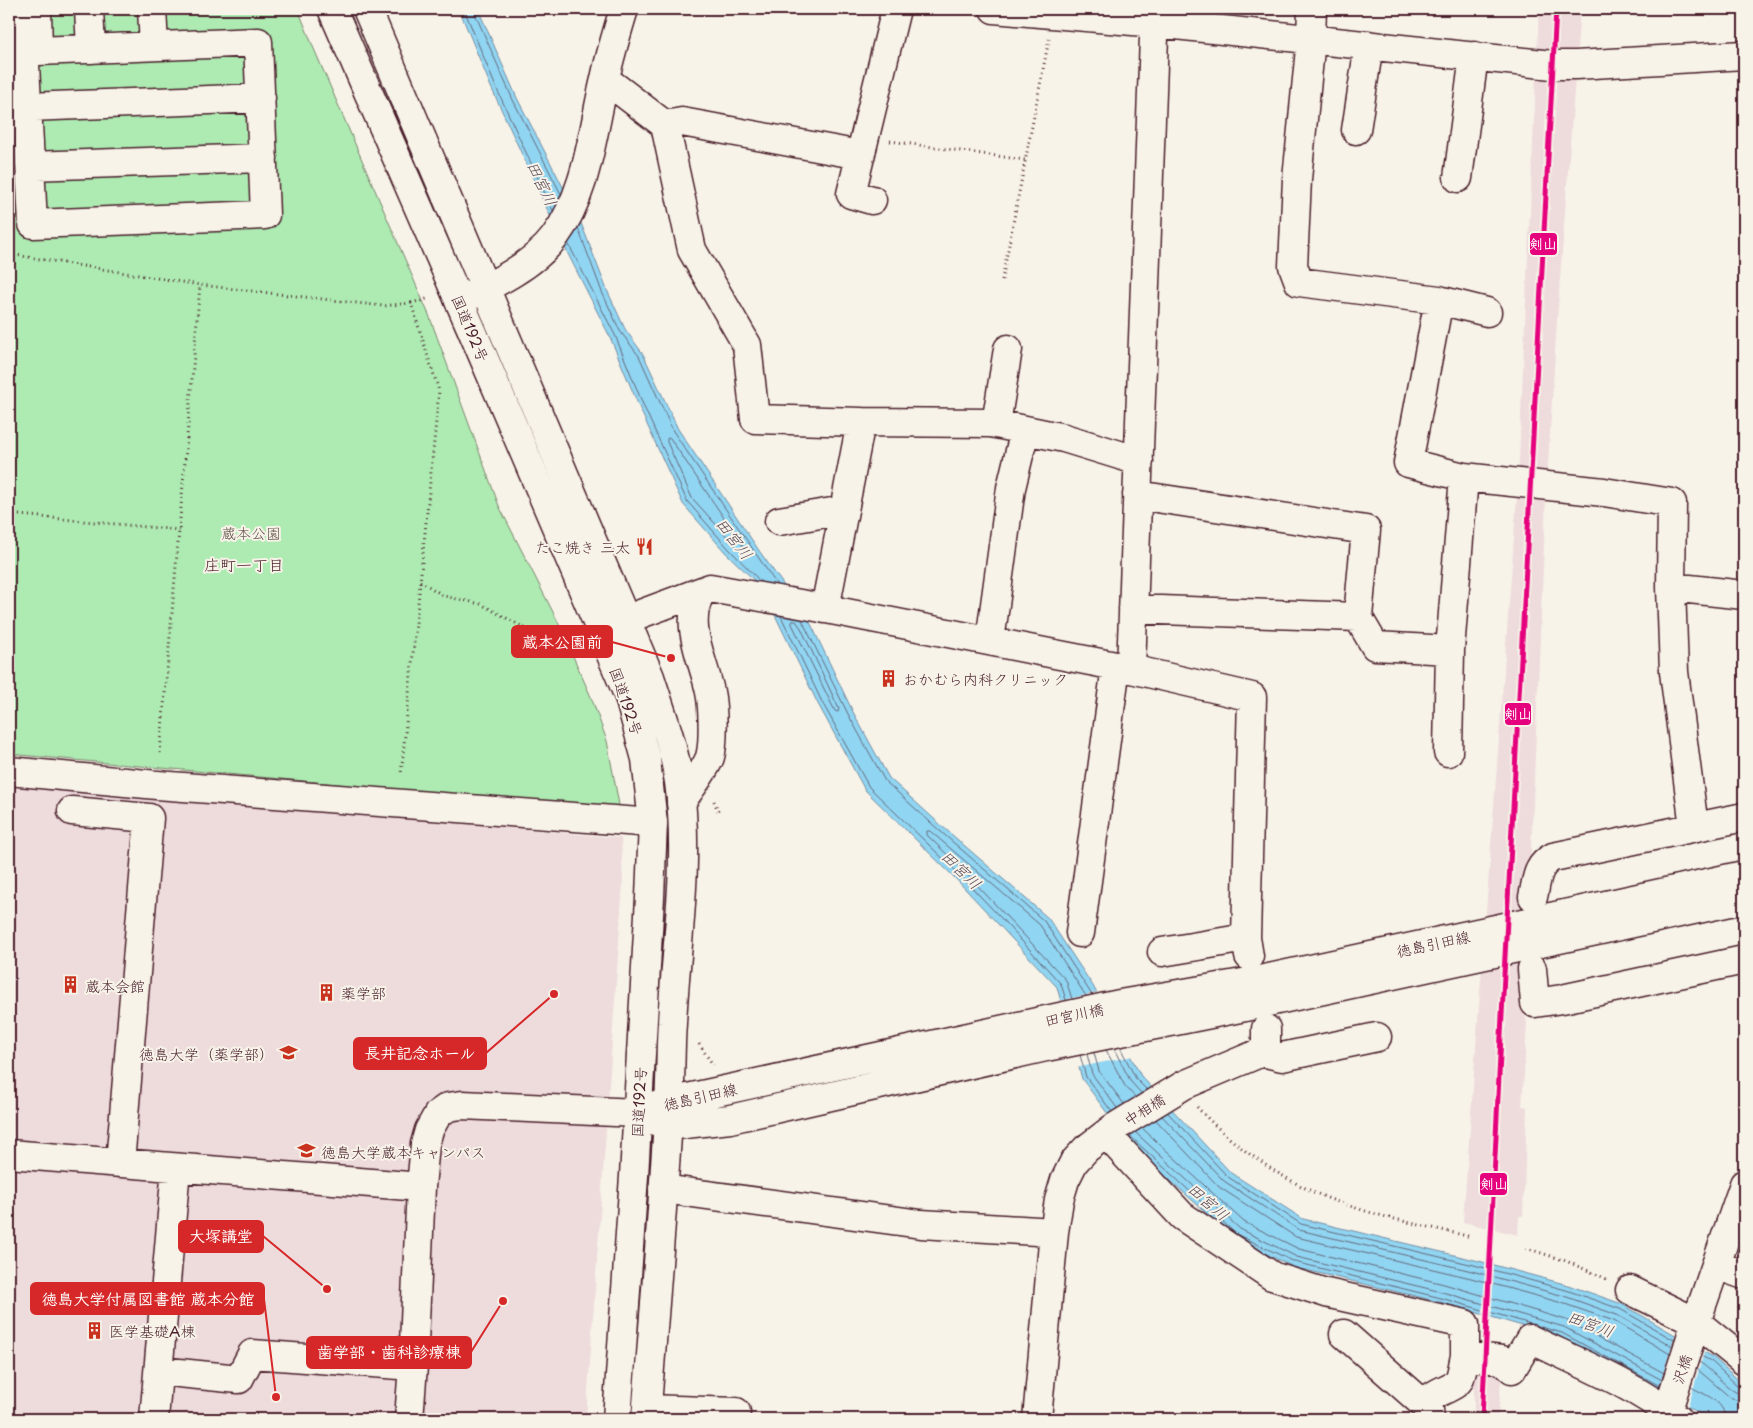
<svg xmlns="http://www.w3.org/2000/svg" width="1753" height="1428" font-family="'Playpen Sans','Klee One',sans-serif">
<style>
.built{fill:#eedbdc}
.green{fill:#adebb2;stroke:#7c856e}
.water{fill:#90d5f2;stroke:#748ca2}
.pier{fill:#f7f3e8}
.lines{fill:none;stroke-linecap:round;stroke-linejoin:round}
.shore{stroke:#66687b;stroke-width:1}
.minor-casing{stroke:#4a1f2b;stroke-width:31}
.major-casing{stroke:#4a1f2b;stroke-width:31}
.highway-casing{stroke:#4a1f2b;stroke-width:31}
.path{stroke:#4a1f2b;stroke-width:3;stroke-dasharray:1 4;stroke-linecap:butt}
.minor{stroke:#f7f3e8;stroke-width:28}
.major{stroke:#f7f3e8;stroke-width:28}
.highway{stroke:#f7f3e8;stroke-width:28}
.rail-1-casing{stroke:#f7f3e8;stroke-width:9}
.rail-1{stroke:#e5007d;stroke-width:5}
.labels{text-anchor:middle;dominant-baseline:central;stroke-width:4;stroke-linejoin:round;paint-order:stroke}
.street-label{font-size:15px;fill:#4a1f2b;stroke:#f7f3e8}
.park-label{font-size:15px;fill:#63524d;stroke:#f7f3e8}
.poi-label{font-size:15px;fill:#4a1f2b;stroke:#f7f3e8;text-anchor:start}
.water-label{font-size:16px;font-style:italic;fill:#5c4c5d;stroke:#f7f3e8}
.neighbourhood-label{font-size:16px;fill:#4a1f2b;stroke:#f7f3e8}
.leader{fill:none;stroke:#d62828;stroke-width:2}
.callout-dot{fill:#d62828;stroke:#f7f3e8;stroke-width:2}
.callout{fill:#d62828;stroke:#d62828;stroke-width:2}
.callout-label{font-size:16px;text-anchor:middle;font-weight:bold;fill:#fff}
.line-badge{stroke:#f7f3e8;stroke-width:2}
.badge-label{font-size:14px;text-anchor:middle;font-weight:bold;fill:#fff}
</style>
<rect width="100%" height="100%" fill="#f7f3e8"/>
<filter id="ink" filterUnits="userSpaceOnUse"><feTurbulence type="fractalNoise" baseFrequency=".02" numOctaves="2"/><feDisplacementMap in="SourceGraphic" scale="10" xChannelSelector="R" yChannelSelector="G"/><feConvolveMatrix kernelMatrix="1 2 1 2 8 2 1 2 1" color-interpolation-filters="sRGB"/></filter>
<g filter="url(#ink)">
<path class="built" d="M 1539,9 L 1580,9 L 1557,320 L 1546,496 L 1524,1015 L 1527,1022 L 1522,1106 L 1527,1107 L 1523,1216 L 1519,1216 L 1518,1235 L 1463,1222 L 1518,483 Z
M 9,781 L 621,838 L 623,882 L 586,1419 L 9,1419 Z
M 1474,1368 L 1502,1368 L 1498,1419 L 1474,1419 Z"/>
<path class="green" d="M 9,9 L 298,9 L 314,49 L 429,315 L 499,506 L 557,620 L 591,697 L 607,741 L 620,810 L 9,754 Z
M 9,805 L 16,805 L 9,892 Z"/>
<path class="water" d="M 459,9 L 478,9 L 517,98 L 579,218 L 607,290 L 625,329 L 643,354 L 678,429 L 760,552 L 810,622 L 853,712 L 889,778 L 943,827 L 1048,918 L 1093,986 L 1141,1076 L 1231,1173 L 1303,1219 L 1475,1260 L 1568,1285 L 1622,1304 L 1713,1357 L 1744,1385 L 1744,1419 L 1710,1419 L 1560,1337 L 1440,1302 L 1293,1267 L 1234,1238 L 1130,1144 L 1082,1079 L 1057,987 L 954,877 L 865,790 L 818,704 L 774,613 L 754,580 L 725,552 L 683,504 L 640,409 L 610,337 L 566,250 L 491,87 Z"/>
<path class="pier" d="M 1099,992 L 1133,1056 L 1076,1068 L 1058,1001 Z
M 1676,1332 L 1705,1349 L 1687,1410 L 1657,1393 Z"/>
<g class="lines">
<path class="shore" d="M 464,9 L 495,85 L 553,211
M 473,9 L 513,100 L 561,194
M 578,228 L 602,292 L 620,331 L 639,356 L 673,431 L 777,585
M 568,243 L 615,335 L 644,407 L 687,501 L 729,549 L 761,582
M 670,438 L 745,549 L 744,552 L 741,552 L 692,498 L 667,442 L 667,439 Z
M 781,616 L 822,702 L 869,787 L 958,873 L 1000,917 L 1061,984 L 1066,1000
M 802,620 L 848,714 L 885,781 L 940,831 L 1044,921 L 1092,995
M 793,621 L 796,621 L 801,628 L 839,709 L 838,712 L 835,711 L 792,624 Z
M 1072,999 L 1066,980 L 962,869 L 927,835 L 927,831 L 930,831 L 1040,925 L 1086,996
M 1120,1047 L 1136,1079 L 1147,1090
M 1114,1049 L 1131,1082 L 1141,1093
M 1106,1050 L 1125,1086 L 1135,1097
M 1094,1053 L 1099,1071 L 1124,1104
M 1087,1054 L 1092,1074 L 1117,1108
M 1080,1055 L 1086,1077 L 1112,1112
M 1168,1113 L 1228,1177 L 1301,1224 L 1474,1265 L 1566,1290 L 1620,1309 L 1674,1340
M 1162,1116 L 1224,1181 L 1299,1230 L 1472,1271 L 1564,1296 L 1617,1315 L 1672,1346
M 1156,1120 L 1219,1187 L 1296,1237 L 1471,1278 L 1562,1303 L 1614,1321 L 1670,1354
M 1142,1128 L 1244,1222 L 1299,1249 L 1444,1284 L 1566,1320 L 1664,1373
M 1135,1132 L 1240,1229 L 1297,1257 L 1442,1292 L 1564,1327 L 1662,1380
M 1130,1136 L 1236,1234 L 1295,1262 L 1441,1298 L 1562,1333 L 1660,1386
M 1701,1356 L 1711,1361 L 1739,1387 L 1744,1388
M 1699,1362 C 1712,1369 1730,1394 1744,1395
M 1697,1369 L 1732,1399 L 1744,1402
M 1691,1387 C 1705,1395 1725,1401 1725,1419"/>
<defs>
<path id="minor" d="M 14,9 L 17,33 L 25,64 L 33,224 L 265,215 L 258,42 L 38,51 L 37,9
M 89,9 L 91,49
M 152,9 L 154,46
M 994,9 L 1156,23 L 1553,65 L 1576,65 L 1744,55
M 1312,9 L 1311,39 L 1297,179 L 1293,266 L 1299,282 L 1439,300
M 605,79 L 665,125 L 692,250 L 747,345 L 755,419 L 861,422
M 28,107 L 261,98
M 665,125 L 682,122 L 860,155
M 1356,130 L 1369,45
M 30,166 L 263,158
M 1458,178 L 1474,56
M 872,200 L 851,194 L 896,9
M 459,301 C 490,286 533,266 554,238 C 588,192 592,133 605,79 C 610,55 617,32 624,9
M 996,424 L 1008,349
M 1464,477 L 1604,492 L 1672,503 L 1671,587 L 1674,672 L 1694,827
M 1137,495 L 1366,530 L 1358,617
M 779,521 L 844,510
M 1671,587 L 1744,595
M 825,609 L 861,422 L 991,423 L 1064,438 L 1139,461
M 1133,609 L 1358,617 L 1375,646 L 1450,650 L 1448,752
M 603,628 L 710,588 L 806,605 L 1131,669 L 1252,697 L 1246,938 L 1249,956
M 990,641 L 1011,488 L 1025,430
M 1450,650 L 1464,477 L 1408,463 L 1439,300 L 1487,312
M 1131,669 L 1155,9
M 9,771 L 157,785 L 653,823
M 681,802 C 688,792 707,767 710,757 C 714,743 713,706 710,692 C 703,658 683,625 701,592
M 72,811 L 149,818 L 120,1163
M 1533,897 C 1537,880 1536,866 1553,857 L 1744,817
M 1080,933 L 1116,666
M 1162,952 L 1246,938
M 1532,969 L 1535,1003 L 1562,999 L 1744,960
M 1262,1052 L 1266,1046 L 1266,1029
M 1106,1134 L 1182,1216 L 1272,1276 L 1326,1293 L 1465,1324 L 1465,1356
M 9,1154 L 421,1187
M 663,1189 L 921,1224 L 1054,1232
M 1716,1265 L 1744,1275
M 1630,1290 L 1696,1322 L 1744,1361
M 1344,1334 L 1428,1408
M 159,1371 L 239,1379 L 252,1354 L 413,1366
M 647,1409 L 736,1412
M 154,1419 L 176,1168
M 409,1419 L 413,1366 L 421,1187 L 425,1144 L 429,1130 L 438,1114 L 448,1107 L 462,1105 L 637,1113
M 1037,1419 L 1054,1232 L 1059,1200 L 1065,1180 L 1074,1162 L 1086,1149 L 1112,1129 L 1184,1085 L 1262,1052 L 1282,1057 L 1377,1037
M 1430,1419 L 1428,1400 C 1436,1391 1454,1388 1459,1380 C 1462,1374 1463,1364 1465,1356 L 1502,1360 L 1512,1369 L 1530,1339 C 1580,1363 1634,1385 1678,1419
M 1665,1419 L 1693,1331 L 1744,1184"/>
<path id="major" d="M 648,1109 L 669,1102 L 711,1093 L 1120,1004 L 1260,980 L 1744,875
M 637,1113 L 667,1126 L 730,1119 L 1046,1047 L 1245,1007 L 1744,899"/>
<path id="highway" d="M 332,9 L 471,328 L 629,697 L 646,759 L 653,823 L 650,897 L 634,1176 L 617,1419
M 367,9 L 650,677 C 661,711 674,746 679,782 C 690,862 676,944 672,1023 C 670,1050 671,1076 669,1103 C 663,1208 654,1314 646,1419"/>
</defs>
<use href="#minor" class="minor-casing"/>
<use href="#major" class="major-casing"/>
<use href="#highway" class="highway-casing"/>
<path class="path" d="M 890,141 L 1025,160
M 9,254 L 200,285 L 383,306 L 411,303 L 439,391 L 401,775
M 1002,280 L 1049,39
M 411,303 L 430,298
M 9,514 L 179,530
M 420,581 L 444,596 L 481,604 L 541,637 L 559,643 L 575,637
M 160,753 L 200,285
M 714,801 L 718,811
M 699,1044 L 713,1065
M 1197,1107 C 1237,1151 1296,1190 1353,1207 C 1391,1220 1432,1227 1471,1237
M 1526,1248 L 1566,1261 L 1607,1279"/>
<use href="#minor" class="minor"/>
<use href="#major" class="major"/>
<use href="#highway" class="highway"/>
<defs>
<path id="rail-1" d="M 1482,1419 L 1504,975 L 1556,9"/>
</defs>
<use href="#rail-1" class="rail-1-casing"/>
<use href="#rail-1" class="rail-1"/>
</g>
</g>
<defs>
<symbol id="restaurant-bare" viewBox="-9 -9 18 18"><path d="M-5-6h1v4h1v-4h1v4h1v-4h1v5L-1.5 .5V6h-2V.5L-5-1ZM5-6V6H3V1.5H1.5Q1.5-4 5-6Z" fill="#c8321e" stroke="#f7f3e8" stroke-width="2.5" paint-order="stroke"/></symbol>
<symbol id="building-bare" viewBox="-9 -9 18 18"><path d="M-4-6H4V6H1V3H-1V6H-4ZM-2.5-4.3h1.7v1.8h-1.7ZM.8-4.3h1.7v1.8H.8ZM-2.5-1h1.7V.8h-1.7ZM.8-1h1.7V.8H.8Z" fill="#c8321e" stroke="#f7f3e8" stroke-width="2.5" paint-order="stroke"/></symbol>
<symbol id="university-bare" viewBox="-9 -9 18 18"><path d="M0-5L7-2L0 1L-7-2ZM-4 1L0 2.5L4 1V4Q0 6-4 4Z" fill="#c8321e" stroke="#f7f3e8" stroke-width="2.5" paint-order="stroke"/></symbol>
</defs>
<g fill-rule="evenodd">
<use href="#restaurant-bare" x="632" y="534" width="25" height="25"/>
<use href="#building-bare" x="876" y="666" width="25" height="25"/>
<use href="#building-bare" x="58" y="972" width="25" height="25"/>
<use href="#building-bare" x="314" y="980" width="25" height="25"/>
<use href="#university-bare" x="276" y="1040" width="25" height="25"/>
<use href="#university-bare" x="294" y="1138" width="25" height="25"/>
<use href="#building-bare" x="82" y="1318" width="25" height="25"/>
</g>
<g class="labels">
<g class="street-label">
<text transform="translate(471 328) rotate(67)">国道192号</text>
<text transform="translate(627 701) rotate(71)">国道192号</text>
<text transform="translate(1433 943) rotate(-12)">徳島引田線</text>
<text transform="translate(1074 1014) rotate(-12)">田宮川橋</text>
<text transform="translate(700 1096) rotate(-13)">徳島引田線</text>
<text transform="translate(638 1102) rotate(-87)">国道192号</text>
<text transform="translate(1144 1109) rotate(-32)">中相橋</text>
<text transform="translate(1681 1369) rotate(-72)">沢橋</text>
</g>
<g class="park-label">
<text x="251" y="532">蔵本公園</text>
</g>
<g class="poi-label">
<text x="630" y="546" text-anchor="end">たこ焼き 三太</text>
<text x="903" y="678">おかむら内科クリニック</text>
<text x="85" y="985">蔵本会館</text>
<text x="341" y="992">薬学部</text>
<text x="274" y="1053" text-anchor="end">徳島大学（薬学部）</text>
<text x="321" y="1151">徳島大学蔵本キャンパス</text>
<text x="109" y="1330">医学基礎A棟</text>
</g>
<g class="water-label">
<text transform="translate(543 183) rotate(64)">田宮川</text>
<text transform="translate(735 538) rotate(52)">田宮川</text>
<text transform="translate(962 869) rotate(44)">田宮川</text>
<text transform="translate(1209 1201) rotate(41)">田宮川</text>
<text transform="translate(1591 1323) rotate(20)">田宮川</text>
</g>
<g class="neighbourhood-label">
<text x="244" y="564">庄町一丁目</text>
</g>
</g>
<path class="leader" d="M671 658L612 642M554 994L486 1053M327 1289L263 1236M276 1397L264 1299M503 1301L471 1352"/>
<g class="callout-dot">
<circle cx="671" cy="658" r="5"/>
<circle cx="554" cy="994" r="5"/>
<circle cx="327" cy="1289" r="5"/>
<circle cx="276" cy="1397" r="5"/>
<circle cx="503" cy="1301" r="5"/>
</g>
<g class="callout">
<rect x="512" y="626" width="100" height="31" rx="5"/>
<rect x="354" y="1038" width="132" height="31" rx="5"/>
<rect x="179" y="1221" width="84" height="31" rx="5"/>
<rect x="31" y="1283" width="233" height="31" rx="5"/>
<rect x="307" y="1337" width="164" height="31" rx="5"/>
</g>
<g class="callout-label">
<text x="562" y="648">蔵本公園前</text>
<text x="420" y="1059">長井記念ホール</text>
<text x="221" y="1242">大塚講堂</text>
<text x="148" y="1305">徳島大学付属図書館 蔵本分館</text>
<text x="389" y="1358">歯学部・歯科診療棟</text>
</g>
<g class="line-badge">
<rect x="1529" y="232" width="29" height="24" rx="5" fill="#e5007d"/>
<rect x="1504" y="702" width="28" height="24" rx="5" fill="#e5007d"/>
<rect x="1479" y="1172" width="29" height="24" rx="5" fill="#e5007d"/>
</g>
<g class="badge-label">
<text x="1543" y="249">剣山</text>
<text x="1518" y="719">剣山</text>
<text x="1494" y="1189">剣山</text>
</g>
<rect width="1753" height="1428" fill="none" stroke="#f7f3e8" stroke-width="30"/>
<rect x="15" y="15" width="1723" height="1398" fill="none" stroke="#4a1f2b" stroke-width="2" filter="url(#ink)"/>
</svg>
